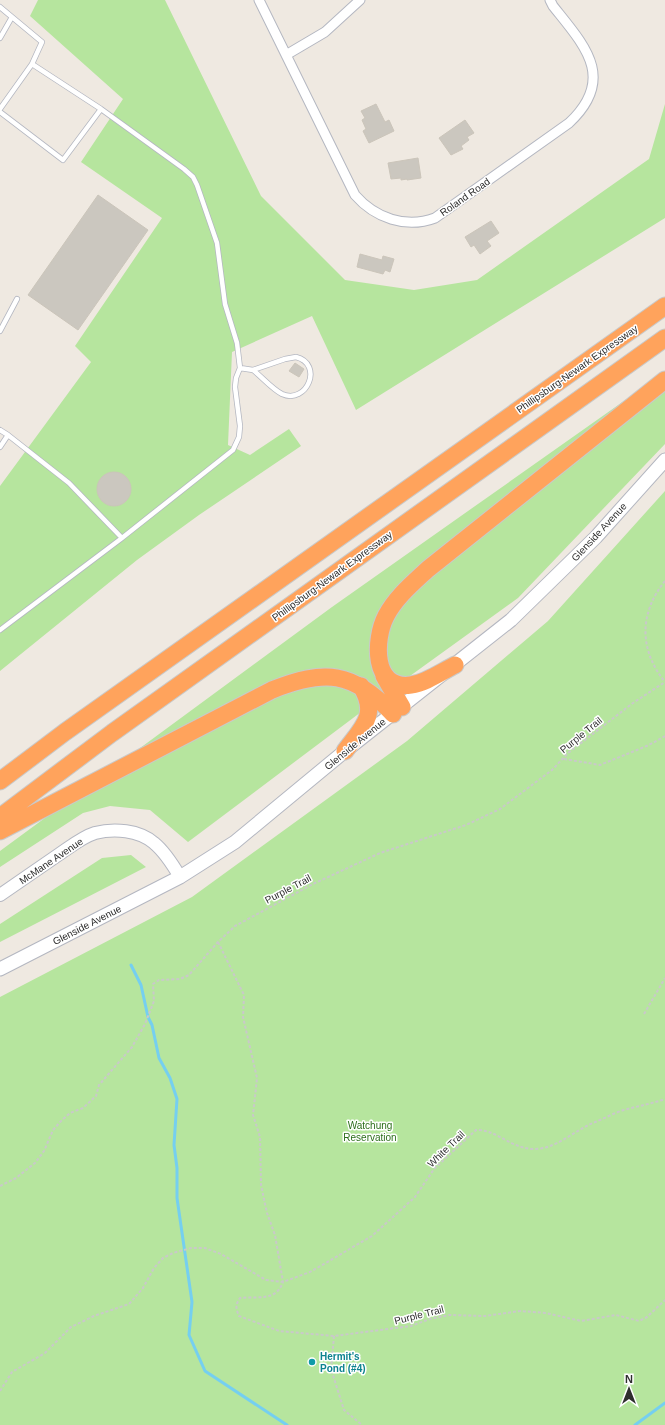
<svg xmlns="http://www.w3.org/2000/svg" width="665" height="1425" font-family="Arial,sans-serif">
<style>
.green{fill:#b6e59e}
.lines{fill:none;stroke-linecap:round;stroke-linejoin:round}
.stream{stroke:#75cff0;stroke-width:3}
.building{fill:#cbc7bf;stroke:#cbc5ba}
.service-casing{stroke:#b4b7c1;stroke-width:6}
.minor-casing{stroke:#b4b7c1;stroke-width:11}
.tertiary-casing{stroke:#b4b7c1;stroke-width:14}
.secondary-casing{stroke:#b4b7c1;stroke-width:15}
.motorway-casing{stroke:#c9c9c9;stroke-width:19}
.path{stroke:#c9c9c9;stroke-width:2;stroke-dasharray:3 2;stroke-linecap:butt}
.service{stroke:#fff;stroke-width:4.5}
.minor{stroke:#fff;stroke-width:9}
.tertiary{stroke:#fff;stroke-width:12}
.secondary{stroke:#fff;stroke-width:13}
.motorway{stroke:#ffa35c;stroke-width:17}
.culture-dot{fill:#0f9aa8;stroke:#fff;stroke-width:1.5}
.labels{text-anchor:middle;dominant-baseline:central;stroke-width:3;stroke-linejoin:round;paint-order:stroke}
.street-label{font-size:10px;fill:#2e2e2e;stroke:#fff}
.park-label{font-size:10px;fill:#2c6e1b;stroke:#fff}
.culture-label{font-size:10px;font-weight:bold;fill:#0d838f;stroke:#fff;text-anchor:start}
</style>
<rect width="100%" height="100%" fill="#efe9e1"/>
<path class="green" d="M 38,0 L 165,0 L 261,196 L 345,280 L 414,290 L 477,280 L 649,159 L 665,104 L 665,218 L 356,410 L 312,316 L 232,352 L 228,445 L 250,455 L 289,429 L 301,446 L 199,515 L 137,560 L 0,671 L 0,486 L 91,362 L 75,346 L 162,218 L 81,162 L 123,99 L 30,16 Z
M 665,372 L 665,444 L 518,598 L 385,694 L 188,842 L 150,810 L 110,806 L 83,813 L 0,867 L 0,851 L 332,607 Z
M 665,491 L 665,1425 L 0,1425 L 0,997 L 192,897 L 407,741 L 548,621 Z
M 131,855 L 146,867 L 0,942 L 0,924 L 102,858 Z"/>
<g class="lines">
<path class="stream" d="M 131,965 L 141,985 L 148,1017 L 152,1025 L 159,1058 L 170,1078 L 177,1099 L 174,1145 L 177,1168 L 177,1198 L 192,1302 L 189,1335 L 205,1371 L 287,1425
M 635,1425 L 665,1403"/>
</g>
<path class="building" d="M 376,104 L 385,122 L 389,120 L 394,131 L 369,143 L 363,131 L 366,129 L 362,120 L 365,118 L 361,111 Z
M 465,120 L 474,133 L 467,137 L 469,140 L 461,146 L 463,149 L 451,155 L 439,138 Z
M 418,158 L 421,178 L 407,180 L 407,179 L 401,180 L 401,178 L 391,179 L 388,163 Z
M 98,195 L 148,230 L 78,330 L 28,295 Z
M 491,221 L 499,233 L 487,241 L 491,246 L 480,254 L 474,245 L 471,247 L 465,237 Z
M 360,254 L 382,260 L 383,256 L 394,259 L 390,272 L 385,270 L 383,274 L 357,267 Z
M 295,363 L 304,369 L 299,377 L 289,371 Z
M97 489a17 17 0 1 1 34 0a17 17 0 1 1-34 0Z"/>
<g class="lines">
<defs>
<path id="service" d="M 0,7 L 42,42 L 32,64 L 101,109 L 184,169 L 193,177 L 197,185 L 217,243 L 225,304 L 237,343 L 240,368 L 236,378 L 235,387 L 240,426 L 239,437 L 233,450 L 122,538 L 0,630
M 0,38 L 12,17
M 0,109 L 32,64
M 0,112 L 63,160 L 101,109
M 0,331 L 17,299
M 296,357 C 324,364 307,405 282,394 C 272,389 262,377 253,370 L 285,359 Z
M 240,368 L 253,370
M 0,430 L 8,435 L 0,447
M 8,435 L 69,483 L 122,538"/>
<path id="minor" d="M 259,0 L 355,195 C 375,218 406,229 435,218 L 569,123 C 617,78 584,45 553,6 L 550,0
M 286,55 L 325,32 L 360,0"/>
<path id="tertiary" d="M 0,895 C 19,882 39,868 58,855 C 70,847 82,837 95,833 C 114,828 139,830 154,843 C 165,852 173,865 180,877"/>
<path id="secondary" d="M 0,969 L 180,877 L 235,842 L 345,751 L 511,620 L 596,537 L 665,460"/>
<path id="motorway" d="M 455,665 C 441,672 426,683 411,685 C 372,691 374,639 386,616 C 396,597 413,583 428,569 L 665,380
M 384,676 L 402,707
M 345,751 C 362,728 379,715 361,686
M 0,781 L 65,732 L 665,306
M 0,817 L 112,733 L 665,338
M 0,831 L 272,690 C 325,669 353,671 393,714"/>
</defs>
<use href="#service" class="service-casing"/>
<use href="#minor" class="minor-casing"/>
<use href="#tertiary" class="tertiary-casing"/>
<use href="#secondary" class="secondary-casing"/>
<use href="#motorway" class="motorway-casing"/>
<path class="path" d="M 665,581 C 639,613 639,650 665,682
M 564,759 L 600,765 L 649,745 L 665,736
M 218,942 L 244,995 L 243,1017 L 257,1078 L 253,1115 L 260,1137 L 261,1185 L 267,1213 L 275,1235 L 283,1282 C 276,1302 257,1296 240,1298 C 235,1305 236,1309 239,1316 L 279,1331 L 334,1336 L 411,1326 L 430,1319 L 450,1315 L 485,1316 L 520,1311 L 546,1313 L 581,1321 L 616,1315 L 639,1321 L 647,1317 L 665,1300
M 644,1014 L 665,978
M 0,1186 L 16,1178 L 35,1163 L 44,1151 L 53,1130 L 62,1120 L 70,1113 L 83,1108 L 96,1096 L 99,1085 L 132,1047 L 145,1024 L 154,1001 L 153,984 L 159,980 L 180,979 L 189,975 L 218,942 L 235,926 L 313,884 L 380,853 L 466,825 L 500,809 L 552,770 L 568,753 L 633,703 L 665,682
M 334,1336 L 331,1369 L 344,1410 L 362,1425
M 0,1391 L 12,1372 L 45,1353 L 71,1327 L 94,1316 L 129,1304 L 143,1288 L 154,1268 L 163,1258 L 173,1253 L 191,1248 L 205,1248 L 221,1254 L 266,1280 L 283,1282 L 310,1272 L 372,1236 L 415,1197 L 434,1169 L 476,1130 C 496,1129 511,1149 535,1149 C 556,1149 575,1130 593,1123 C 603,1119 614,1113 624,1110 C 638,1106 651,1104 665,1099"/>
<use href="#service" class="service"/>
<use href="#minor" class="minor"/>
<use href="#tertiary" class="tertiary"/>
<use href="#secondary" class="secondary"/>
<use href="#motorway" class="motorway"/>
</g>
<circle class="culture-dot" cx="312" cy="1362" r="4"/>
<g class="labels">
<g class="street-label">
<text transform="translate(465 197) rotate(-35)">Roland Road</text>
<text transform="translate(577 369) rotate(-35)">Phillipsburg-Newark Expressway</text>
<text transform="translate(599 532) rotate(-47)">Glenside Avenue</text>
<text transform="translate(332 576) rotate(-36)">Phillipsburg-Newark Expressway</text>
<text transform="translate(581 735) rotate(-39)">Purple Trail</text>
<text transform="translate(355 744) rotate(-39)">Glenside Avenue</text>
<text transform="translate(51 861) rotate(-34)">McMane Avenue</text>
<text transform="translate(288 889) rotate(-28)">Purple Trail</text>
<text transform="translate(87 925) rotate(-27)">Glenside Avenue</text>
<text transform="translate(446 1149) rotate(-44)">White Trail</text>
<text transform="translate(419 1315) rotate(-14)">Purple Trail</text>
</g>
<g class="park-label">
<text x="370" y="1125">Watchung<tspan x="370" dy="12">Reservation</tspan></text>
</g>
<g class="culture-label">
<text x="320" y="1356">Hermit's<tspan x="320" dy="12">Pond (#4)</tspan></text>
</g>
</g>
<g transform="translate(629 1389)" stroke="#ffffff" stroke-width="3" paint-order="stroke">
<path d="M0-3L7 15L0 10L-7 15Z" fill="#2e2e2e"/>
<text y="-6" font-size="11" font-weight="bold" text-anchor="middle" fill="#2e2e2e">N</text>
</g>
</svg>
